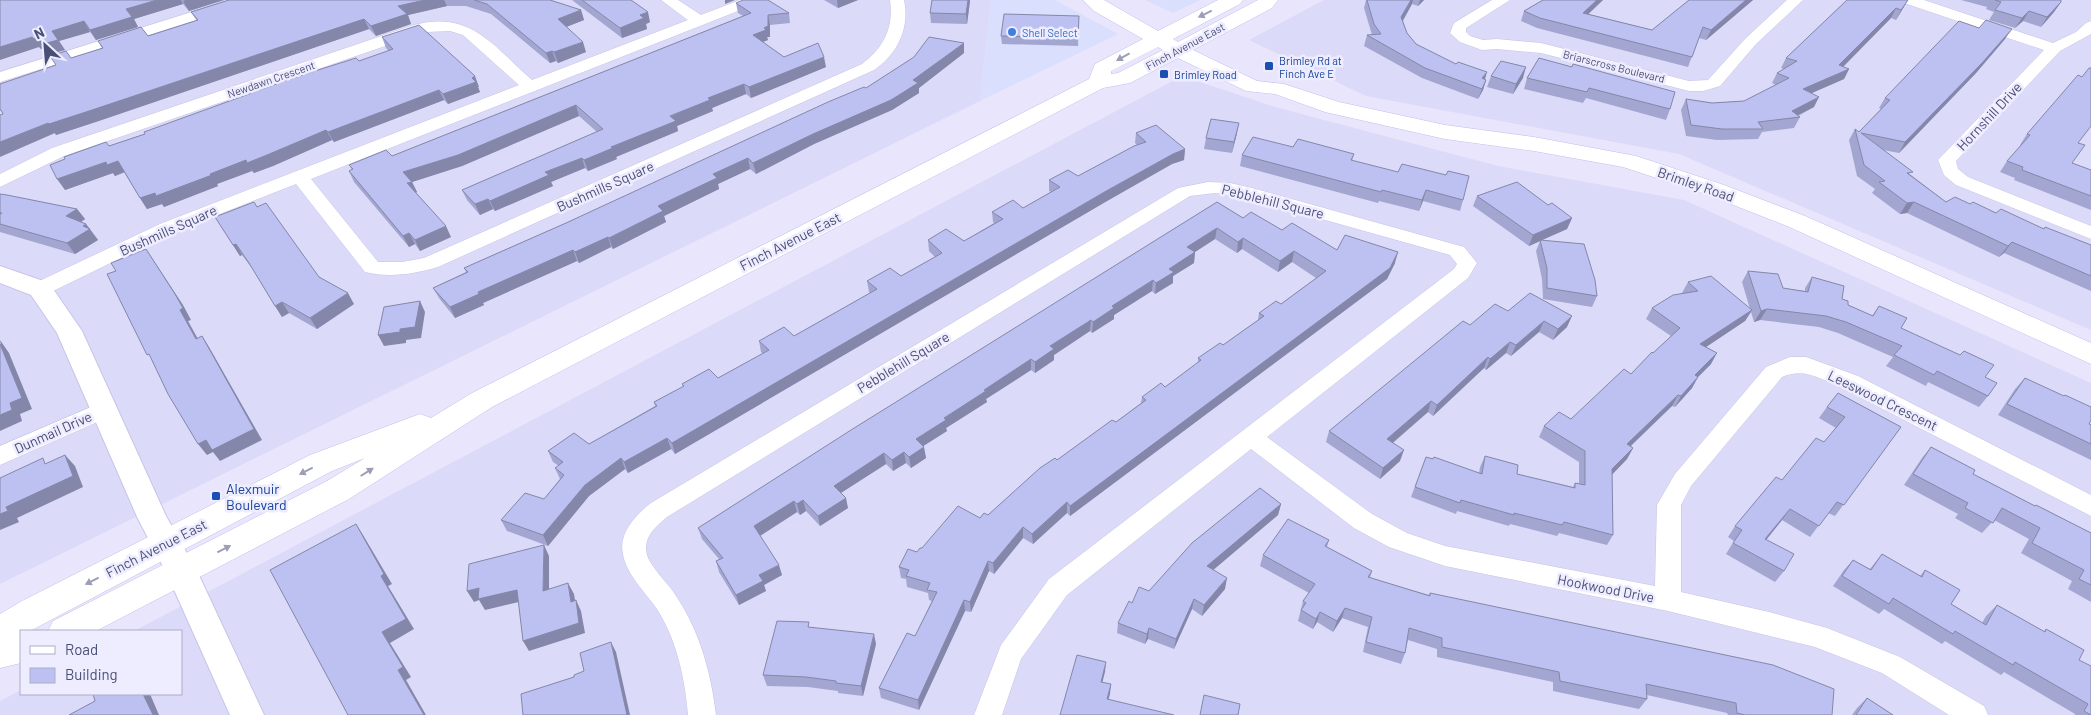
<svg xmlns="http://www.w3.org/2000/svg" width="2091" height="715" font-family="Barlow,sans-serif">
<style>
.residential{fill:#dcdaf9}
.commercial{fill:#d9dffd}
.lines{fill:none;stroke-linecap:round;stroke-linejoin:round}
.minor-casing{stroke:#c6c5e6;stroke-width:1}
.tertiary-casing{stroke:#c6c5e6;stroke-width:2}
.secondary-casing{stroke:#c0c1e8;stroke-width:1}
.minor{fill:#fff;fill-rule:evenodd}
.tertiary{fill:#fff;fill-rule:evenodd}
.secondary{fill:#fff;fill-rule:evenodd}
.wall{fill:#a3a6d0}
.shaded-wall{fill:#8487a9}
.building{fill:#bdc1f2;stroke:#8487a9}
.oneway{fill:#9b9eb4}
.shop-dot{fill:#3f7fe0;stroke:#eeecff;stroke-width:2}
.transit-dot{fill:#1a4fb4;stroke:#eeecff;stroke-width:2}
.labels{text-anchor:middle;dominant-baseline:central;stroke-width:5;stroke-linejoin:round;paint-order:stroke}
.far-shop-label{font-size:11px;fill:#366cbe;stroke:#eeecff;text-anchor:start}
.far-street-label{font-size:11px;fill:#4a4f76;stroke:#eeecff}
.far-transit-label{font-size:11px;fill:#164399;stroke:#eeecff;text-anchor:start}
.street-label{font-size:14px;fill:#4a4f76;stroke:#eeecff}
.transit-label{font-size:14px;fill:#164399;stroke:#eeecff;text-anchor:start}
</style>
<rect width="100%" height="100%" fill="#e8e5fd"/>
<path class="residential" d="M 0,0 L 991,0 L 980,101 L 0,584 Z
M 1324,0 L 2091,0 L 2091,330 L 1679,154 L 1366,96 L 1249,40 Z
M 1182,76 L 1275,107 L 1498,166 L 1684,200 L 2091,383 L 2091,715 L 0,715 L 0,701 L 21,690 L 21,694 L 181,694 L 181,631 L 134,631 Z"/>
<path class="commercial" d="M 991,0 L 1055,0 L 1118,34 L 980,101 Z
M 1145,0 L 1200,0 L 1173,13 Z"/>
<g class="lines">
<defs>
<path id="minor" d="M 230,0 L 252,0 L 250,3 L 0,82 L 0,72 Z
M 661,0 L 678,0 L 701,15 L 740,0 L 760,0 L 758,3 L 705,24 L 311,179 L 378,262 L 402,262 L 424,258 L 862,64 C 884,48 894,27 890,0 L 904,0 C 910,29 897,54 874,70 L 438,267 C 413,274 390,278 365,272 L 296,184 L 174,232 L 47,294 L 40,296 L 33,294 L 30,289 L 33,284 L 160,224 L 519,85 L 463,35 L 450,31 L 426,32 L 64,156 L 0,187 L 0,174 L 52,148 L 414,25 C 471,10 493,46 532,80 L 688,20 Z
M 1492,0 L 1510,0 L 1466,28 L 1466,32 L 1470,36 L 1483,40 L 1497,39 L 1541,43 L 1689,81 L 1708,80 L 1746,38 L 1787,0 L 1803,0 L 1756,44 L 1720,86 L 1703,91 L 1689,91 L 1541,53 L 1497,49 L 1482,50 L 1460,42 L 1450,33 L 1454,23 Z
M 1902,0 L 1924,0 L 2053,43 L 2076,32 L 2086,23 L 2091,21 L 2091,34 L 2060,51 L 1956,161 L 1958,169 L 1968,177 L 2091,226 L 2091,239 L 1956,185 L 1944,175 L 1938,160 L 2044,50 L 1904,3 Z
M 1208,182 L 1230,183 L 1252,188 L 1464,247 L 1477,263 L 1468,278 L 1267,437 L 1372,514 L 1407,533 L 1445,546 L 1655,586 L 1657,505 L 1675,474 L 1766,367 L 1790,357 L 1806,357 L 1858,376 L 2091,495 L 2091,516 L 1842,388 C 1821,379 1804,367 1782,377 L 1691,486 L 1681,505 L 1681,592 L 1769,612 L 1827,628 L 1900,657 L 1984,706 L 1988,715 L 1949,715 L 1882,673 L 1815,647 L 1668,611 L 1445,566 L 1389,547 L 1354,528 L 1251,449 L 1067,595 L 1021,659 L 1002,715 L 974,715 L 1001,645 L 1049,579 L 1454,269 L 1457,264 L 1450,255 L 1243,197 L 1215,193 L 1190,196 L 667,517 C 656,526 642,538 647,555 C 651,568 669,584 676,596 C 700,632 711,673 716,715 L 688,715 C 685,678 677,641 657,609 C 646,593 626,574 623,554 C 618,533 636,515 651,503 L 1178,188 Z
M 105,401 L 113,403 L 116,409 L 113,415 L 0,465 L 0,446 Z"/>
<path id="tertiary" d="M 0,266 L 49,283 L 82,331 L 166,516 L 197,571 L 264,715 L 230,715 L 167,574 L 138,519 L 57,333 L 31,295 L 0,283 Z"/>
<path id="secondary" d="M 1083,0 L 1104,0 L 1158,31 L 1218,0 L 1243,0 L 1240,4 L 1173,39 L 1178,42 L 1258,0 L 1278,0 L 1272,8 L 1193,50 L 1257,81 L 1284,84 L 1339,102 L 1445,125 L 1534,137 L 1636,156 L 1724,185 L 1805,216 L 2091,343 L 2091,364 L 1787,226 L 1708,195 L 1623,167 L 1534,151 L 1445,139 L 1325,112 L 1275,94 L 1246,91 L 1178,58 L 1130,83 L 1103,88 L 492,407 L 349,499 L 96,631 L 48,631 L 53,621 L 327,481 L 365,458 L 332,471 L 30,631 L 21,631 L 21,663 L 0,668 L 0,614 L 22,601 L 310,455 L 420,414 L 431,418 L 472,393 L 1089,79 L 1095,64 L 1143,39 L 1094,11 ZM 1158,47 L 1163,50 L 1118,73 L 1111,74 L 1111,71 Z"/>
</defs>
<use href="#minor" class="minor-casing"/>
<use href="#tertiary" class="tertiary-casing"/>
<use href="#secondary" class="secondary-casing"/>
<use href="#minor" class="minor"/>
<use href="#tertiary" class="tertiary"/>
<use href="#secondary" class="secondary"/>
</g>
<path class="wall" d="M 0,0 L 224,0 L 189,11 L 183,4 L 134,19 L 138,27 L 96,40 L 90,32 L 59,41 L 65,50 L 50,54 L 46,48 L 41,49 Z
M 229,0 L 550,0 L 581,10 L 584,20 L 566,27 L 586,52 L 558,63 L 556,61 L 550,63 L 491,14 L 466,6 L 447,6 L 408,15 L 411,24 L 376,36 L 369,29 L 56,135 L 55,133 L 56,65 L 71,58 L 102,48 L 98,41 L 148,36 L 197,21 L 191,12 Z
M 572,0 L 631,0 L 650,22 L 646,24 L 647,29 L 622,38 Z
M 824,0 L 858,0 L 838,8 Z
M 1366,0 L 1424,0 L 1418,6 L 1412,4 L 1403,21 L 1407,33 L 1416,44 L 1486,80 L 1483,90 L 1478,99 L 1422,78 L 1364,46 L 1367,35 L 1372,35 L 1364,8 Z
M 1543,0 L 1603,0 L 1588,14 L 1652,30 L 1689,0 L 1753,0 L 1706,40 L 1699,38 L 1688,67 L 1537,28 L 1521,21 L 1524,11 Z
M 1847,0 L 1908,0 L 1896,20 L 1891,18 L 1843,67 L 1849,69 L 1844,79 L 1812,93 L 1814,107 L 1798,116 L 1800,117 L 1794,128 L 1762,132 L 1758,139 L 1717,140 L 1686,136 L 1681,110 L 1686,99 L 1712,103 L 1744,101 L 1776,85 L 1772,83 L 1777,73 L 1784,69 L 1781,68 L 1786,58 Z
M 1961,0 L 2061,0 L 2061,2 L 2054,12 L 2041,27 L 2023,21 L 2015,28 L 1989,20 L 1994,12 L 1986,9 L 1987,7 Z
M 970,1 L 967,24 L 931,23 L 930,13 Z
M 736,3 L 789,13 L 790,23 L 770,25 L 770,37 L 767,37 L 768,40 L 763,42 L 784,57 L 826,67 L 751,98 L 746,94 L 712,108 L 713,111 L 677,126 L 678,131 L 616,157 L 617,159 L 588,171 L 585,168 L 551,182 L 553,186 L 495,211 L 493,209 L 480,215 L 467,200 L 462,190 L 597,132 L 579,116 L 462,166 L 412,182 L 417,192 L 416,193 L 451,237 L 420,251 L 415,244 L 409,247 L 354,182 L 349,171 L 352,170 L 349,165 L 392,156 L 743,16 L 738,13 Z
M 1079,16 L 1078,46 L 1002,44 L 1001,36 Z
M 382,37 L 479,87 L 478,87 L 480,92 L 448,104 L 444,100 L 334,142 L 332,140 L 273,166 L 254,173 L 252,171 L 217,184 L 218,186 L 164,207 L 162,204 L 147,209 L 140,198 L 124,172 L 115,176 L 113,173 L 65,190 L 65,159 L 109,146 L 389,51 L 386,48 Z
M 2005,39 L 1976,73 L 1899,153 L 1883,150 L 1911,175 L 1946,202 L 1970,204 L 2091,245 L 2091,291 L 2004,253 L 1999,257 L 1907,213 L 1900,214 L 1872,193 L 1875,189 L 1857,176 L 1849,140 L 1855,129 L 1859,132 L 1881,109 L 1879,108 L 1885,98 Z
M 964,53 L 919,88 L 919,93 L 892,110 L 814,144 L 756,174 L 750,169 L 718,184 L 719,189 L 664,216 L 666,222 L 613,249 L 611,247 L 579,263 L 577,261 L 483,303 L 484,305 L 455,318 L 439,298 L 433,288 L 466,272 L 464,268 L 566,223 L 866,88 Z
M 1539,58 L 1670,109 L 1666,120 L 1586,98 L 1583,103 L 1524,89 L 1527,78 Z
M 1491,76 L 1523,78 L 1513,94 L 1487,87 Z
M 2082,77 L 2078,143 L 2072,163 L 2091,170 L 2091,210 L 2014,180 L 2015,178 L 2000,172 L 2007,161 L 2021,145 L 2020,145 L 2027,134 Z
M 1136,133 L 1185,149 L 1184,160 L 1172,164 L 1107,201 L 675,454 L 671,449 L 628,473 L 625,469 L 589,496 L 548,546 L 507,531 L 501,520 L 544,499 L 560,479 L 555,468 L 559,466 L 553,462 L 548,451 L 589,444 L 655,406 L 654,402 L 683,387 L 682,384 L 718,378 L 763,354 L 761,352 L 759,341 L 794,336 L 870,293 L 869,292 L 867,281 L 901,276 L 935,257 L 929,251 L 928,240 L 964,241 L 994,223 L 993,222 L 992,212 L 1023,208 L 1051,192 L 1049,191 L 1049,180 L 1078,176 L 1137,145 L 1135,143 Z
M 1237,133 L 1232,153 L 1204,149 L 1206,138 Z
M 1293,147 L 1354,154 L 1352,161 L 1463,200 L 1460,211 L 1423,201 L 1419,211 L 1379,201 L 1378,203 L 1240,166 L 1242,155 Z
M 0,194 L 77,209 L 85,219 L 81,222 L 86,224 L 98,240 L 75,254 L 0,232 Z
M 1477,196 L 1548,205 L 1572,218 L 1567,229 L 1541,240 L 1597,296 L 1592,307 L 1543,299 L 1542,279 L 1536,251 L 1540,241 L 1529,246 L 1473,206 Z
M 1217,202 L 1243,218 L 1282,230 L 1337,250 L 1395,263 L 1387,279 L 1070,516 L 1067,513 L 1033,544 L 1023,538 L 994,574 L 989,571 L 971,612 L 965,611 L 919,710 L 881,698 L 879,688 L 915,636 L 932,601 L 929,600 L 928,593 L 907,587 L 906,579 L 901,578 L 899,567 L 922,548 L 980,518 L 988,515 L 1057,460 L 1116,422 L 1141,403 L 1142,397 L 1165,387 L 1198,363 L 1198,358 L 1223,345 L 1258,320 L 1259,313 L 1281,304 L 1316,278 L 1292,262 L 1278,272 L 1242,249 L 1237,253 L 1215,239 L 1195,252 L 1194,263 L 1173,276 L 1173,283 L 1155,294 L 1152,291 L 1114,315 L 1114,319 L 1092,333 L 1090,331 L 1054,355 L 1054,360 L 1035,373 L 1031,370 L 986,399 L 987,402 L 946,428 L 947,431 L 923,446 L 926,458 L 911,468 L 906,463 L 893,471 L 886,464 L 841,493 L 848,508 L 820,526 L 806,511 L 800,515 L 797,512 L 760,536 L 782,575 L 764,585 L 766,591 L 739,605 L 719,572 L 716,561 L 719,559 L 702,539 L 698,528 Z
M 257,207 L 319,277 L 354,304 L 317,329 L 289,313 L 282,317 L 254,271 L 242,255 L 240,256 L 215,217 Z
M 1748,271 L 1783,288 L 1805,291 L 1805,288 L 1812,277 L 1842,299 L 1848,305 L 1872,316 L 1879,306 L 1901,328 L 1985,377 L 1988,396 L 1979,407 L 1928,382 L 1926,386 L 1886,366 L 1893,357 L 1838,333 L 1819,327 L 1760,320 L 1754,322 L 1751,312 L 1745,321 L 1706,347 L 1711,364 L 1698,377 L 1692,388 L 1675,407 L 1672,406 L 1631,446 L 1633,448 L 1627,459 L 1612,474 L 1613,535 L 1607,545 L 1559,533 L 1557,536 L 1510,524 L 1509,526 L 1457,511 L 1456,514 L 1411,497 L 1426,457 L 1479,473 L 1480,467 L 1485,456 L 1517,474 L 1573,487 L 1575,483 L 1579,484 L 1579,462 L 1539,437 L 1544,426 L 1571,419 L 1631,374 L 1671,336 L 1646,319 L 1652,308 L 1682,293 L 1688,282 L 1750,309 L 1742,282 Z
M 1508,311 L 1567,327 L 1553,340 L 1539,332 L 1511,356 L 1506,353 L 1486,370 L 1484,368 L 1433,416 L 1428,412 L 1393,443 L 1400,461 L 1380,479 L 1326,442 L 1329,431 L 1470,325 Z
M 2025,378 L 2091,425 L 2091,460 L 1998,415 L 2015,389 Z
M 1827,407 L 1901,427 L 1835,516 L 1828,513 L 1810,537 L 1782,520 L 1766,540 L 1784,571 L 1775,582 L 1726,554 L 1734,541 L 1728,537 L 1735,526 L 1782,480 L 1824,442 L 1836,428 L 1819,418 Z
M 1931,447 L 1973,474 L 2035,506 L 2036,505 L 2091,533 L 2091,602 L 2068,589 L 2072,581 L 2021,553 L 2029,539 L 1994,520 L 1982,533 L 1955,518 L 1958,514 L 1904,485 L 1922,458 Z
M 1281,504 L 1278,515 L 1213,570 L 1225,589 L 1202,616 L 1192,609 L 1174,649 L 1148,639 L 1145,644 L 1117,633 L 1118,623 L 1132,603 Z
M 1329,540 L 1327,547 L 1372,571 L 1370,578 L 1429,595 L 1430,593 L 1832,715 L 1728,715 L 1727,713 L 1647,695 L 1647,699 L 1639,709 L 1553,691 L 1553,682 L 1437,657 L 1437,649 L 1408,640 L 1405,653 L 1401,664 L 1363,652 L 1368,627 L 1342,618 L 1333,632 L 1317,622 L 1313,629 L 1298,621 L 1303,601 L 1309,593 L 1260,566 L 1263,555 Z
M 1882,554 L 1920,576 L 1925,570 L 1951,604 L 1982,623 L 1986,616 L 1997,605 L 2043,632 L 2046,629 L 2079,660 L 2091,715 L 2075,715 L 2075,714 L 2004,672 L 2001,675 L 1945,641 L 1942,644 L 1884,609 L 1879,614 L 1833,586 L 1844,570 L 1853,560 L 1870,569 Z
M 810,627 L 876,644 L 863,696 L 838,693 L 838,691 L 808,687 L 767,686 L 763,675 Z
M 1867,698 L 1893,715 L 1852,715 L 1857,708 Z"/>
<path class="shaded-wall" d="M 157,0 L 181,0 L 183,4 L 134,19 L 138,27 L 96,40 L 90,30 L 126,9 Z
M 186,0 L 224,0 L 189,11 L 183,1 Z
M 425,0 L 444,0 L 447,6 L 408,15 L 411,24 L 376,36 L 371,26 L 398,6 Z
M 725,0 L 735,0 L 725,4 Z
M 837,0 L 858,0 L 838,8 Z
M 968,0 L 970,0 L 970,1 L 967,24 L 966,14 Z
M 1411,0 L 1413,0 L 1412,4 L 1399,27 L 1401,17 Z
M 1420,0 L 1424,0 L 1418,6 Z
M 1597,0 L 1603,0 L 1579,23 L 1583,13 Z
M 1746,0 L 1753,0 L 1706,40 L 1711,30 Z
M 1908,0 L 1896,20 L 1901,10 Z
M 2061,2 L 2054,12 L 2041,27 L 2047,17 Z
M 1896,8 L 1891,18 L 1834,76 L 1849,69 L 1844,79 L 1798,99 L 1803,89 L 1839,65 Z
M 581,10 L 584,20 L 561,29 L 558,19 Z
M 2029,11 L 2023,21 L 2015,28 L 2022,18 Z
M 648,12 L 650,22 L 646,24 L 647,29 L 622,38 L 620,28 L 640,15 Z
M 768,15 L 770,25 L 770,37 L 767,37 L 768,40 L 755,45 L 753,35 L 764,28 Z
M 364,19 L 369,29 L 99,121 L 56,135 L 55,133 L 0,157 L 0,142 L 48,123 Z
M 84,21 L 90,32 L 59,41 L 65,50 L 50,54 L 46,48 L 41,49 L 39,47 L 0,60 L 0,47 Z
M 2012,29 L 2005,39 L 1976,73 L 1899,153 L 1905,142 Z
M 583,42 L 586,52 L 558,63 L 554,52 Z
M 964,43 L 964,53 L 919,88 L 919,93 L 892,110 L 814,144 L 756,174 L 753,163 L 913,80 Z
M 552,51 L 556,61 L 550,63 L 546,53 Z
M 824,57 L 826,67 L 751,98 L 749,87 Z
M 1526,67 L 1523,78 L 1513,94 L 1516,84 Z
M 1487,72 L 1484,83 L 1479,88 L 1482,78 Z
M 475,76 L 479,87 L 478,87 L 480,92 L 448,104 L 443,94 Z
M 1486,80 L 1483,90 L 1478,99 L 1482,89 Z
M 744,84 L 746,94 L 712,108 L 713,111 L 677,126 L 678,131 L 616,157 L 617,159 L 588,171 L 584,160 L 708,98 Z
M 439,90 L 444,100 L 334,142 L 328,132 Z
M 1819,97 L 1814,107 L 1792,118 L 1792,111 Z
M 576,105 L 579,116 L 462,166 L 412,182 L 417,192 L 413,194 L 403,172 Z
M 1239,123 L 1237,133 L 1232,153 L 1234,142 Z
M 326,130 L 332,140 L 273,166 L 254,173 L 247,163 Z
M 1185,149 L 1184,160 L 1172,164 L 1107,201 L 675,454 L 672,443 L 1108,190 L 1173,154 Z
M 582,158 L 585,168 L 551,182 L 553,186 L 495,211 L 490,201 L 545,172 Z
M 748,158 L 750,169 L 718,184 L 719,189 L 664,216 L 666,222 L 613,249 L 609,238 L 658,206 L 713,174 Z
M 246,160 L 252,171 L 217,184 L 218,186 L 164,207 L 162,204 L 147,209 L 140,198 Z
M 118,161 L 125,172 L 115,176 L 113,173 L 65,190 L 57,179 L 106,162 Z
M 1426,190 L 1423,201 L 1419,211 L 1422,200 Z
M 488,199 L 493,209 L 480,215 L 475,204 Z
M 1914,202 L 1907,213 L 1900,214 L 1907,203 Z
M 77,209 L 85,219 L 74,227 L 66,216 Z
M 1572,218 L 1567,229 L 1529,246 L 1533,235 Z
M 86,224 L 98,240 L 75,254 L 67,243 L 83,226 Z
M 446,226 L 451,237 L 420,251 L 415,240 Z
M 1217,228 L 1215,239 L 1195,252 L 1194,263 L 1173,276 L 1173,283 L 1155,294 L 1156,283 L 1187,247 Z
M 409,233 L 415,244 L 409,247 L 403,236 Z
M 608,237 L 611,247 L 579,263 L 575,252 Z
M 1243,238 L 1242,249 L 1237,253 L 1238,242 Z
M 2012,242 L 2004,253 L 1999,257 L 2008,246 Z
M 236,244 L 242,255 L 240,256 L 233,245 Z
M 146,249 L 183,305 L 191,320 L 188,321 L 204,350 L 196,339 Z
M 573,250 L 577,261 L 483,303 L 484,305 L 455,318 L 450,307 L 478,292 Z
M 1294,251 L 1292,262 L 1278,272 L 1280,261 Z
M 1398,252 L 1395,263 L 1387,279 L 1070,516 L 1070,506 Z
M 1153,280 L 1152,291 L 1114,315 L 1114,319 L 1092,333 L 1093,322 L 1112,306 Z
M 348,293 L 354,304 L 317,329 L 310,318 Z
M 420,301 L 425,312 L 421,338 L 406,340 L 406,343 L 384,346 L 378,335 L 400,329 Z
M 282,302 L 289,313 L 282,317 L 275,306 Z
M 1767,309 L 1760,320 L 1754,322 L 1761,311 Z
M 1752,310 L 1745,321 L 1694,355 L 1700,344 Z
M 1572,316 L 1567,327 L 1553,340 L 1558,329 Z
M 1091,320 L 1090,331 L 1054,355 L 1054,360 L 1035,373 L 1035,362 L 1050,346 Z
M 1544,321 L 1539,332 L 1511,356 L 1516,345 Z
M 202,336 L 209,347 L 262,440 L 220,461 L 213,452 L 207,455 L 198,444 L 206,440 Z
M 0,340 L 9,353 L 32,409 L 20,414 L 22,421 L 0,431 L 0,415 L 10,403 Z
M 1510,342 L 1506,353 L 1486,370 L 1490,359 Z
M 1717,353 L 1711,364 L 1689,386 L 1695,375 Z
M 1488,357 L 1484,368 L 1433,416 L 1437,405 Z
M 1031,359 L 1031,370 L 986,399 L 987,402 L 946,428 L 947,431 L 917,450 L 916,439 L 984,390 Z
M 1698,377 L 1692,388 L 1675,407 L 1681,396 Z
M 1678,395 L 1672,406 L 1621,455 L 1627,444 Z
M 1431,401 L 1428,412 L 1384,450 L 1387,439 Z
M 667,438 L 671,449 L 628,473 L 624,462 Z
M 924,447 L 926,458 L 911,468 L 909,457 Z
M 1633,448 L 1627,459 L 1607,480 L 1612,469 Z
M 1404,450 L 1400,461 L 1380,479 L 1383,468 Z
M 904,452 L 906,463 L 893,471 L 892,460 Z
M 884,453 L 886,464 L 836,496 L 834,486 Z
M 65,455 L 75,466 L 83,487 L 17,518 L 19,522 L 0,530 L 0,514 L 6,507 Z
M 621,458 L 625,469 L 589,496 L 548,546 L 543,535 L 585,485 Z
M 846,498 L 848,508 L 820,526 L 818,516 Z
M 803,500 L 806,511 L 800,515 L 797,504 Z
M 794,501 L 797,512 L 758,537 L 754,526 Z
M 1067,502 L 1067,513 L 1033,544 L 1032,534 Z
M 1281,504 L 1278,515 L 1205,577 L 1207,566 Z
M 1790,509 L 1782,520 L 1758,550 L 1765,539 Z
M 356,524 L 363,535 L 392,584 L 388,586 L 414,629 L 390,643 L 411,677 L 406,680 L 426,715 L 424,715 L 398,670 L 382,632 L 381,576 Z
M 1023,527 L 1023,538 L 994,574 L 993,563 Z
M 544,545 L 549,556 L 549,602 L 543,591 Z
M 988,561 L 989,571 L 971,612 L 970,602 Z
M 779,565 L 782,575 L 764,585 L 766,591 L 739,605 L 736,595 L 759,575 Z
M 1227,578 L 1225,589 L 1202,616 L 1204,605 Z
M 568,583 L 574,594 L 577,613 L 571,602 Z
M 479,588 L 517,590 L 523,601 L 485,610 L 479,600 L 474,602 L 467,591 Z
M 1194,599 L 1192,609 L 1174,649 L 1176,639 Z
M 576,600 L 581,611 L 585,633 L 529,651 L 523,641 Z
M 964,600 L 965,611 L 919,710 L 918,700 Z
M 1345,608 L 1342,618 L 1333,632 L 1337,621 Z
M 1320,612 L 1317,622 L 1313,629 L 1316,619 Z
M 1149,628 L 1148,639 L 1145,644 L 1147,634 Z
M 874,634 L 876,644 L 863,696 L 861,686 Z
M 611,642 L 616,652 L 630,715 L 626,715 Z
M 1106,662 L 1105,672 L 1100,692 L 1101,682 Z
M 1111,684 L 1110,694 L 1106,709 L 1107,699 Z
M 143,694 L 150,694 L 159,715 L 153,715 Z"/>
<path class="building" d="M 0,0 L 157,0 L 126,9 L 132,17 L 90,30 L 84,21 L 52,31 L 58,40 L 43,44 L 39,37 L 34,39 L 32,37 L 0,47 Z
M 229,0 L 425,0 L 398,6 L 407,14 L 371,26 L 364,19 L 92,110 L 49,124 L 48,123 L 0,142 L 0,115 L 3,114 L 1,110 L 0,110 L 0,84 L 56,65 L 50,56 L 66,51 L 71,58 L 103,48 L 98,41 L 141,27 L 148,36 L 198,20 L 191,12 Z
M 474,0 L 550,0 L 581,10 L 558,19 L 583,42 L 554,52 L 552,51 L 546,53 L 487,4 Z
M 582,0 L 631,0 L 648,12 L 640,15 L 644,18 L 620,28 Z
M 743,0 L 768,0 L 789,13 L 768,15 L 768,26 L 764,28 L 766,30 L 753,35 L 784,57 L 818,43 L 824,57 L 749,87 L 744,84 L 708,98 L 710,100 L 670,116 L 676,121 L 611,147 L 613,148 L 584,160 L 582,158 L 545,172 L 549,175 L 490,201 L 488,199 L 475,204 L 462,190 L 603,129 L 576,105 L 458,155 L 403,172 L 412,182 L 407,183 L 446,226 L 415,240 L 409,233 L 403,236 L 349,171 L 353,169 L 349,165 L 386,150 L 392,156 L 751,13 L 736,3 Z
M 932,0 L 968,0 L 966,14 L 930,13 Z
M 1367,0 L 1411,0 L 1401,17 L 1407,33 L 1416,44 L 1456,64 L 1458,62 L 1487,72 L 1482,78 L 1486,80 L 1482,89 L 1425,68 L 1367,35 L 1381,34 L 1374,24 Z
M 1543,0 L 1597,0 L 1583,13 L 1652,30 L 1689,0 L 1746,0 L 1711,30 L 1703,27 L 1692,57 L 1540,18 L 1524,11 Z
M 1847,0 L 1908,0 L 1901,10 L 1896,8 L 1839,65 L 1849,69 L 1803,89 L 1819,97 L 1792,111 L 1800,117 L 1758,122 L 1763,129 L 1722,129 L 1691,125 L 1686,99 L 1712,103 L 1744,101 L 1789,78 L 1777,73 L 1797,61 L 1786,58 Z
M 1995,0 L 2061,0 L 2061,2 L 2047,17 L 2029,11 L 2022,18 L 1995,10 L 2001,2 Z
M 1004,14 L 1079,16 L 1078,38 L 1001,36 Z
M 1986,20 L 2012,29 L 1982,63 L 1905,142 L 1861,133 L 1913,172 L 1907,173 L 1946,202 L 1955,197 L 1970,204 L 1973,202 L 1996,213 L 2001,209 L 2044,229 L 2045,227 L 2091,245 L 2091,276 L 2012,242 L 2008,246 L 1914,202 L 1907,203 L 1879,182 L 1885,181 L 1864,165 L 1855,129 L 1859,132 L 1890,100 L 1885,98 L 1959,21 L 1979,28 Z
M 419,25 L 475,76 L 472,78 L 476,82 L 443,94 L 439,90 L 328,132 L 326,130 L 267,155 L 247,163 L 246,160 L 210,174 L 212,175 L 156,196 L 155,193 L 140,198 L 118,161 L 107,165 L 106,162 L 57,179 L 50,165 L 65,159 L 64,157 L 106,142 L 109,146 L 145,134 L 144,132 L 293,78 L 356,58 L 359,61 L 393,49 L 382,37 Z
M 929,37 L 964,43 L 913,80 L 918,83 L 891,100 L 813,134 L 753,163 L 748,158 L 713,174 L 717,178 L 658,206 L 663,211 L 609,238 L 608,237 L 575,252 L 573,250 L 478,292 L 479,294 L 450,307 L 433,288 L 468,272 L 464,268 L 566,223 L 828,102 L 864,87 L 866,88 L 914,57 Z
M 1539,58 L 1572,67 L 1573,64 L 1675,92 L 1670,109 L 1589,88 L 1587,92 L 1527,78 Z
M 1501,61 L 1526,67 L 1516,84 L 1491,76 Z
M 2089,68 L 2091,68 L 2091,126 L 2078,143 L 2085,145 L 2072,163 L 2091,170 L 2091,196 L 2022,170 L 2023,167 L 2007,161 L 2030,135 L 2027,134 L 2078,75 L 2082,77 Z
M 1211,119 L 1239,123 L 1234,142 L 1206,138 Z
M 1156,125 L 1185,149 L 1173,154 L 1108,190 L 672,443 L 667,438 L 624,462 L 621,458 L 585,485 L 543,535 L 501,520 L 525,493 L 544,499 L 564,475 L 555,468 L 563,462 L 548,451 L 574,433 L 589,444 L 657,406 L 654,402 L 684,386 L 682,384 L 709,369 L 718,378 L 769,350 L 759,341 L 784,327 L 794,336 L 877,289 L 867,281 L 890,268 L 901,276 L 942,253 L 928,240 L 946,229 L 964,241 L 1003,219 L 992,212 L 1013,200 L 1023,208 L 1060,187 L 1049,180 L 1068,170 L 1078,176 L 1134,146 L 1146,142 L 1136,133 Z
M 1253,137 L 1293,147 L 1298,139 L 1354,154 L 1351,160 L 1398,172 L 1402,164 L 1446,175 L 1448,171 L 1469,176 L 1463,200 L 1426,190 L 1422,200 L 1382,190 L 1381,192 L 1242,155 Z
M 1517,182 L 1548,205 L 1552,203 L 1572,218 L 1533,235 L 1477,196 Z
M 0,194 L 7,195 L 77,209 L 66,216 L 86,224 L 83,226 L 90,229 L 67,243 L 0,224 L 0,214 L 2,213 L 0,213 Z
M 254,202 L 257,207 L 266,203 L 319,277 L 348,293 L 310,318 L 282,302 L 275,306 L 249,263 L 236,244 L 233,245 L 215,217 Z
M 1217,202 L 1243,218 L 1251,212 L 1282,230 L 1292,223 L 1337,250 L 1345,235 L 1398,252 L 1390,268 L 1070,506 L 1067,502 L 1032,534 L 1023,527 L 993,563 L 988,561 L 970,602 L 964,600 L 918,700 L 879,688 L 907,633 L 915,636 L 937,592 L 927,590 L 930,583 L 906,576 L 909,570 L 899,567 L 908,549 L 917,552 L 920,548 L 922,548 L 958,506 L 980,518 L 984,513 L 988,515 L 1040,468 L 1055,458 L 1057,460 L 1112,420 L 1116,422 L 1146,400 L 1142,397 L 1161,383 L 1165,387 L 1201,360 L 1198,358 L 1220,343 L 1223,345 L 1264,316 L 1259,313 L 1276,301 L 1281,304 L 1326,271 L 1294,251 L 1280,261 L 1243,238 L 1238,242 L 1217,228 L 1187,247 L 1195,252 L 1169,269 L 1174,272 L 1156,283 L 1153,280 L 1112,306 L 1114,308 L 1093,322 L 1091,320 L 1050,346 L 1054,349 L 1035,362 L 1031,359 L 984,390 L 986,391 L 944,418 L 946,420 L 916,439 L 924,447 L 909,457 L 904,452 L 892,460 L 884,453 L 834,486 L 846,498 L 818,516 L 803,500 L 797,504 L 794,501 L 754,526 L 779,565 L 759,575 L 763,581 L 736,595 L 716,561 L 723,558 L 698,528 L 851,430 Z
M 1540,240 L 1584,244 L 1595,280 L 1597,296 L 1547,288 L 1547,268 Z
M 146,249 L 175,294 L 183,308 L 180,310 L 196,339 L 202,336 L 254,429 L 212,450 L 206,440 L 198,444 L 168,394 L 149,354 L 147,355 L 107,274 L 116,271 L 111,263 Z
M 1748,271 L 1778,274 L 1783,288 L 1808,292 L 1812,277 L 1844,286 L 1842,299 L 1848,301 L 1848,305 L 1873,316 L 1879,306 L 1907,318 L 1901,328 L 1960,355 L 1964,351 L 1994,365 L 1985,377 L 1997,383 L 1988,396 L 1937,371 L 1934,375 L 1894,355 L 1902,346 L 1846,322 L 1826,316 L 1767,309 L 1761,311 Z
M 1711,276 L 1752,310 L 1700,344 L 1717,353 L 1695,375 L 1698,377 L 1681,396 L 1678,395 L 1627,444 L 1633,448 L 1612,469 L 1613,535 L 1564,522 L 1562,525 L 1514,513 L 1514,515 L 1461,500 L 1460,503 L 1415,487 L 1426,457 L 1433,459 L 1434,457 L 1482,474 L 1485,456 L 1518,465 L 1517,474 L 1575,488 L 1575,483 L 1585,485 L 1585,451 L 1544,426 L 1559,412 L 1571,419 L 1624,369 L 1631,374 L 1652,352 L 1653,353 L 1680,328 L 1652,308 L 1673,295 L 1698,291 L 1688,282 Z
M 1530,293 L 1572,316 L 1558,329 L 1544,321 L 1516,345 L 1510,342 L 1490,359 L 1488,357 L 1437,405 L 1431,401 L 1387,439 L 1404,450 L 1383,468 L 1329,431 L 1463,321 L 1470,325 L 1495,304 L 1508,311 Z
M 420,301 L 415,327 L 400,329 L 400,332 L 378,335 L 384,307 Z
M 0,344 L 22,398 L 10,403 L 12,410 L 0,415 Z
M 2025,378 L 2064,396 L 2065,395 L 2091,407 L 2091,420 L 2089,424 L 2091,425 L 2091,444 L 2007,404 Z
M 1838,393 L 1901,427 L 1844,505 L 1837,502 L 1819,526 L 1790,509 L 1765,539 L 1794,554 L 1784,571 L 1733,543 L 1742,530 L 1735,526 L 1776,477 L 1782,480 L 1816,438 L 1824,442 L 1845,417 L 1827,407 Z
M 1931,447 L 1975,470 L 1973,474 L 2035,506 L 2036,505 L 2091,533 L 2091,585 L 2079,579 L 2084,570 L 2032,543 L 2040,528 L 2002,508 L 1993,523 L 1965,508 L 1968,503 L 1913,474 Z
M 65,455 L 73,476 L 6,507 L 8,511 L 0,514 L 0,478 L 43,458 L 45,464 Z
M 1260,488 L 1281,504 L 1207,566 L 1227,578 L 1204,605 L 1194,599 L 1176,639 L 1149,628 L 1147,634 L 1118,623 L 1129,601 L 1132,603 L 1139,587 L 1149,591 L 1192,543 Z
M 1288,519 L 1329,540 L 1325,546 L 1372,571 L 1368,577 L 1430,596 L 1430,593 L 1773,665 L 1834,689 L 1832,715 L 1745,715 L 1737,713 L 1736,703 L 1646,684 L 1647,699 L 1560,681 L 1559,672 L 1442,647 L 1442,638 L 1409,628 L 1405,653 L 1366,642 L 1372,617 L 1345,608 L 1337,621 L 1320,612 L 1316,619 L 1301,610 L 1306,603 L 1303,601 L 1315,584 L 1263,555 Z
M 356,524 L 384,574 L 381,576 L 406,619 L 382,632 L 403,667 L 398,670 L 424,715 L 348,715 L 270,570 Z
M 544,545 L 543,591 L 568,583 L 571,602 L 576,600 L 579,623 L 523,641 L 517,590 L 478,599 L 479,588 L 467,591 L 469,564 Z
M 1882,554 L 1922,577 L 1925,570 L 1960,590 L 1951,604 L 1986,625 L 1997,605 L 2045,632 L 2046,629 L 2084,650 L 2079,660 L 2091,666 L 2091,715 L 2084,711 L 2088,704 L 2015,662 L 2013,665 L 1955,631 L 1953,634 L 1893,598 L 1889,604 L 1842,576 L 1853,560 L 1871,570 Z
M 777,621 L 809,622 L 808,627 L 874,634 L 861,686 L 836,683 L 836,681 L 806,677 L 763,675 Z
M 611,642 L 627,715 L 523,715 L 521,694 L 574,677 L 574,675 L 584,671 L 580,653 Z
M 1077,655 L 1106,662 L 1101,682 L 1111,684 L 1107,699 L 1174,715 L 1060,715 Z
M 93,694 L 143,694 L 153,715 L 69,715 L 95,701 Z
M 1204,695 L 1240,704 L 1238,715 L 1200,715 Z
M 1867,698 L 1893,715 L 1856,715 Z"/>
<defs><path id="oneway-solid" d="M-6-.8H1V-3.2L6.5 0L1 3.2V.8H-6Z" transform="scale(1.25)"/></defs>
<g class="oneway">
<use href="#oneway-solid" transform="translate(1205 14) rotate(154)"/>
<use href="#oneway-solid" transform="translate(1123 57) rotate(151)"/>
<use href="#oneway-solid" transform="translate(306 471) rotate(153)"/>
<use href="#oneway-solid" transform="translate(367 472) rotate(-32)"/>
<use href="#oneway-solid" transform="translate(224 549) rotate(-27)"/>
<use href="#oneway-solid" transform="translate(92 581) rotate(153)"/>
</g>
<circle class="shop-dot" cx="1012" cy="32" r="5"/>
<g class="transit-dot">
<rect x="1264" y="61" width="10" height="10" rx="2.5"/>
<rect x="1159" y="69" width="10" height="10" rx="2.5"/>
<rect x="211" y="491" width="10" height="10" rx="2.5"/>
</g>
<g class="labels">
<g class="far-shop-label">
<text x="1022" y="32">Shell Select</text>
</g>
<g class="far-street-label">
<text transform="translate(1185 46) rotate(-28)">Finch Avenue East</text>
<text transform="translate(1614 66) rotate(14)">Briarscross Boulevard</text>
<text transform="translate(271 79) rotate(-19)">Newdawn Crescent</text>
</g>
<g class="far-transit-label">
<text x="1279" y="60">Brimley Rd at<tspan x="1279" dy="13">Finch Ave E</tspan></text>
<text x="1174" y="74">Brimley Road</text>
</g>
<g class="street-label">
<text transform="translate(1989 116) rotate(-47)">Hornshill Drive</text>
<text transform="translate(1696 184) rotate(19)">Brimley Road</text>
<text transform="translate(605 186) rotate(-24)">Bushmills Square</text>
<text transform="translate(1273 201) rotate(14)">Pebblehill Square</text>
<text transform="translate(168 230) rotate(-24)">Bushmills Square</text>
<text transform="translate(790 241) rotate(-27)">Finch Avenue East</text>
<text transform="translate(903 362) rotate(-31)">Pebblehill Square</text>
<text transform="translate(1883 400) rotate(26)">Leeswood Crescent</text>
<text transform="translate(53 432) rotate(-24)">Dunmail Drive</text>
<text transform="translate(156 548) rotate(-27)">Finch Avenue East</text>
<text transform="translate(1606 588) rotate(11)">Hookwood Drive</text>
</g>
<g class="transit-label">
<text x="226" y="488">Alexmuir<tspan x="226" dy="16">Boulevard</tspan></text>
</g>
</g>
<rect x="20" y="630" width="162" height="65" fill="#eeecff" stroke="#acadc8"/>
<rect x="30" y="646" width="25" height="8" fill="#ffffff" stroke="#acadc8"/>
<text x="65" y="655" font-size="15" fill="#4a4f76">Road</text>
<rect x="30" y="668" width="25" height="15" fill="#bdc1f2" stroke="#acadc8"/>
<text x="65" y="680" font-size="15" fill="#4a4f76">Building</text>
<g transform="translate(45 45) rotate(334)" stroke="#eeecff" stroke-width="4" paint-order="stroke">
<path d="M0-4L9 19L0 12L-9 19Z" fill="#4a4f76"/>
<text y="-8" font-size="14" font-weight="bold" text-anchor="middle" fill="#4a4f76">N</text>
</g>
</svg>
